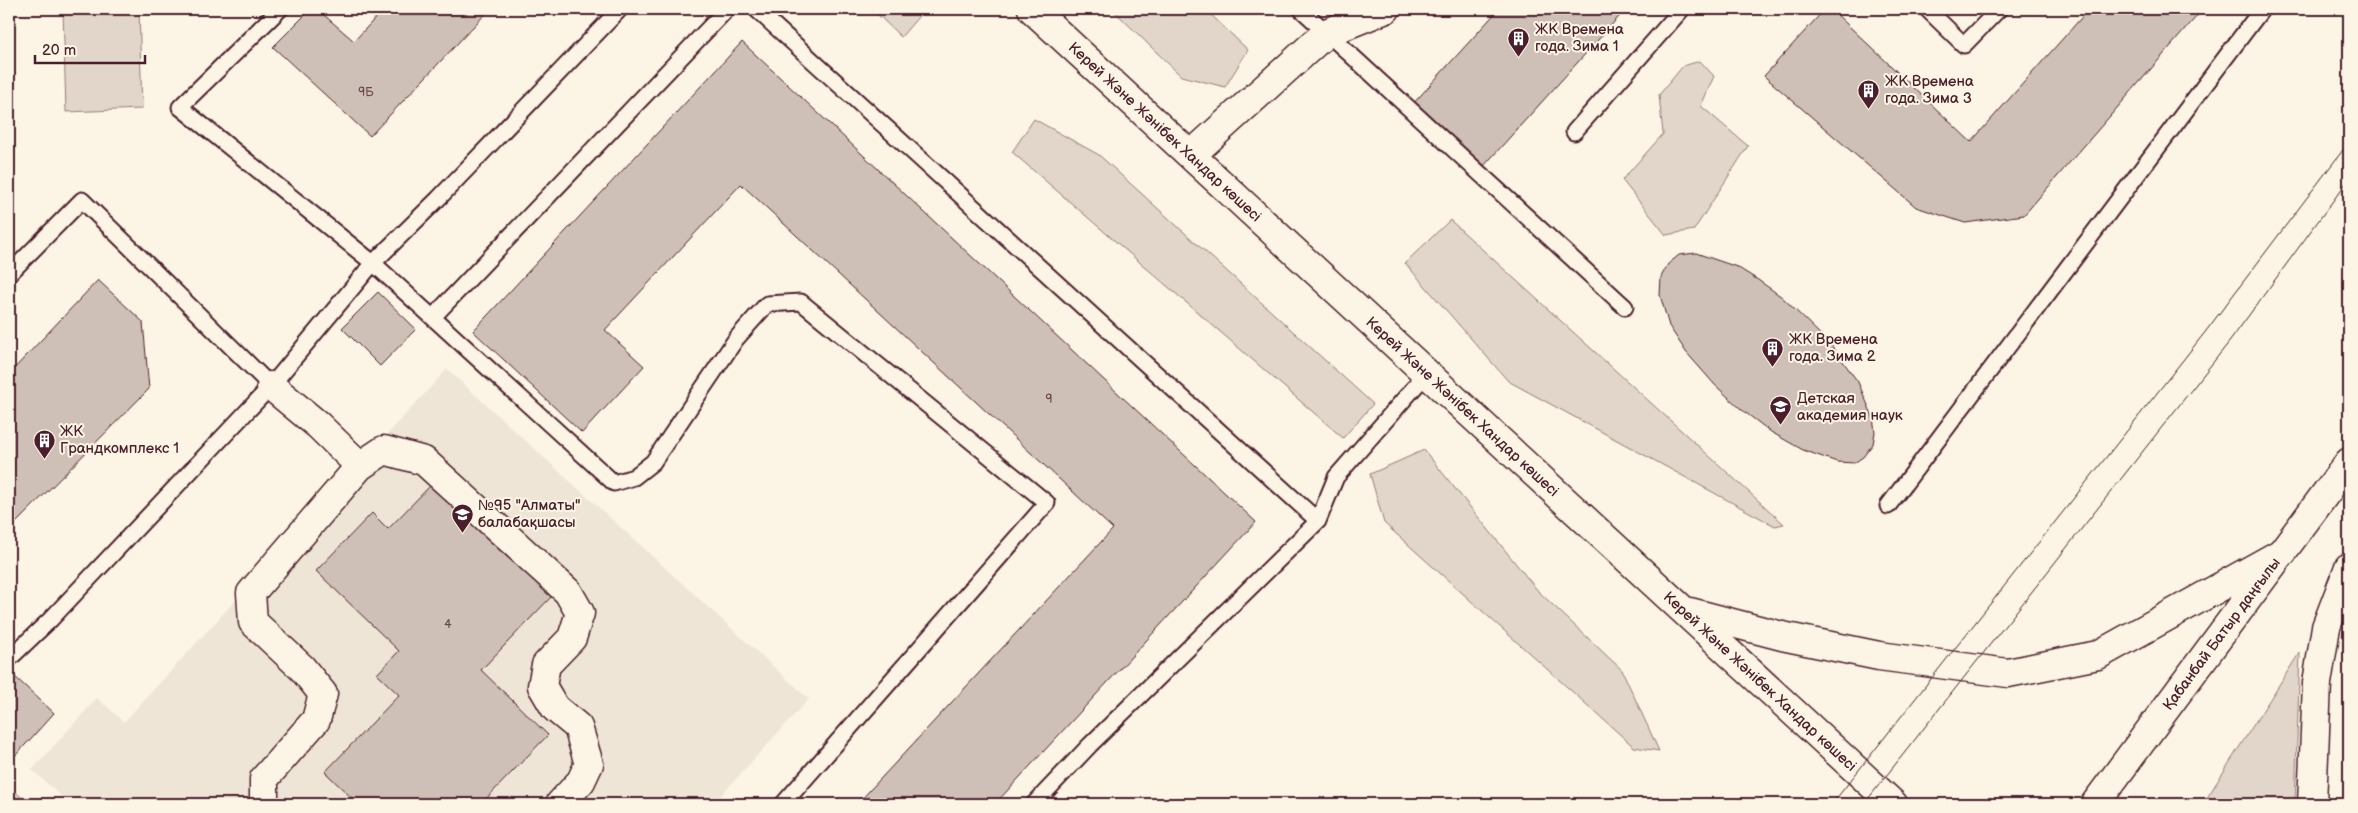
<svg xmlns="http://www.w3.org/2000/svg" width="2358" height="813" font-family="'Balsamiq Sans',sans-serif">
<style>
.built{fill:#eee5d7}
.green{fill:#e2d5ca;stroke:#967a7a}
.building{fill:#cfc0b7;stroke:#4a1f2b}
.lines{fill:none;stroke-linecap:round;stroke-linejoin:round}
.service-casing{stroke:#4a1f2b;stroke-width:19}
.minor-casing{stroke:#4a1f2b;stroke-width:31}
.secondary-casing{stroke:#4a1f2b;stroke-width:31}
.service{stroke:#fcf5e5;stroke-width:15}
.minor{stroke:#fcf5e5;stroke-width:28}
.secondary{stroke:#fcf5e5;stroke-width:28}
.tram{stroke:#4a1f2b;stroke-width:1}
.labels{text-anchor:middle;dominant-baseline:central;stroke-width:4;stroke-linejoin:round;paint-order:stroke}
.number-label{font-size:12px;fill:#6b474e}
.poi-label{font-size:15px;fill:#4a1f2b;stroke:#fcf5e5;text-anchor:start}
.street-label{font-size:15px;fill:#4a1f2b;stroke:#fcf5e5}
</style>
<rect width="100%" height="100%" fill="#fcf5e5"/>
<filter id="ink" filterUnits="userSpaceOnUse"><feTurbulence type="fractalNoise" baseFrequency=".02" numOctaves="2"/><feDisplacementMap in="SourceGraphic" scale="10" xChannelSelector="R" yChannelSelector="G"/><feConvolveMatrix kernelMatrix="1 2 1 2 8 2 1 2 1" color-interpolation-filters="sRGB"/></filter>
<g filter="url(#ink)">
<path class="built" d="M 447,369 L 809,699 L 713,804 L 70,804 L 32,770 L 97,698 L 124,722 Z"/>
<path class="green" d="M 63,9 L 139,9 L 142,109 L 66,112 Z
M 872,9 L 925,9 L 901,37 Z
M 1112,9 L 1205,9 L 1248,50 L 1225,87 L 1181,76 Z
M 1700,61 L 1714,76 L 1701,106 L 1748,146 L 1694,230 L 1666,235 L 1622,180 L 1663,134 L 1659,95 L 1683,66 Z
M 1034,119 L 1099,155 L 1373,404 L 1343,438 L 1012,152 Z
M 1450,220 L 1784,524 L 1775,526 L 1508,381 L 1405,263 Z
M 1424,450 L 1538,591 L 1622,670 L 1659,751 L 1634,747 L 1384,523 L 1370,474 Z
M 2300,652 L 2295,804 L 2203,804 Z
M 9,786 L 29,804 L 9,804 Z"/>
<path class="building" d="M 311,9 L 317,9 L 354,41 L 384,9 L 490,9 L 370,136 L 273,47 Z
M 1499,9 L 1626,9 L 1482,168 L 1412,105 Z
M 1825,9 L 1831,9 L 1971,142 L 2089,9 L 2203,9 L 2024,215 L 1965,223 L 1916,207 L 1764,76 Z
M 742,42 L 1256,522 L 995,804 L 857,804 L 1113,529 L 741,184 L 605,330 L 644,366 L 582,433 L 473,331 Z
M 1696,253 L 1737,267 L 1758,280 L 1782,297 L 1831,345 L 1858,382 L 1873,417 L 1875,432 L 1873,444 L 1863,457 L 1854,463 L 1837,462 L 1803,450 L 1771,432 L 1742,410 L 1715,385 L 1686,352 L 1669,326 L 1660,295 L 1661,277 L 1668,264 L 1679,255 Z
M 98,280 L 143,322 L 149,389 L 9,530 L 9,374 Z
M 378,292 L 416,329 L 380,366 L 342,328 Z
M 434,482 L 552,596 L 481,670 L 548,735 L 481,804 L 358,804 L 325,772 L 399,695 L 377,674 L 399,651 L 316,571 L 372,513 L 388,529 Z
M 13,675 L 54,713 L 16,755 L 9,748 L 9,680 Z"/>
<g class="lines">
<defs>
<path id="service" d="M 280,9 L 180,107 L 373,263 L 614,483 L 634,477 L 653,462 L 736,339 L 767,304 L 801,302 L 1047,503 L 783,804
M 756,9 L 1318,521 L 1336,477 L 1427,373
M 1301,9 L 1625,307
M 1927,9 L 1964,45 L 1999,9
M 1574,132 L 1682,9
M 9,274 L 82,200 L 271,386
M 433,317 L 727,9
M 1888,506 L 2262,9
M 9,659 L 51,619 L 271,386 L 373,263 L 439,198 L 620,9
M 1034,804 L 1090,745 L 1318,521"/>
<path id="minor" d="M 1191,155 L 1326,33 L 1386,9
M 271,386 L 318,425 L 360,466
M 264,804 L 264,779 L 316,720 L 323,694 L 302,668 L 253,622 L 251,593 L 360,466 L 384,450 L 424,461 L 568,592 L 580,613 L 572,638 L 546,665 L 542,686 L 555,708 L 578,727 L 589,764 L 581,781 L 560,804"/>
<g id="secondary">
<path id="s1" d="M 1032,9 L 1893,804"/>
<path d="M 1690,612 L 1782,636 L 1879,656 L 2008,673 L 2098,655 L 2283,552"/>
<path id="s2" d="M 2095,804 L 2349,462"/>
<path d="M 2312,804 L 2317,683 L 2326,627 L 2349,567"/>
</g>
</defs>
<use href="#service" class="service-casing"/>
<use href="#minor" class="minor-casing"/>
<use href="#secondary" class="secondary-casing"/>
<use href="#service" class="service"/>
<use href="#minor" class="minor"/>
<use href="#secondary" class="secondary"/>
<path class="tram" d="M 1832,804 L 2206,331 L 2349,142
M 1864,804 L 2230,341 L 2349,179"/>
</g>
</g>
<defs>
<symbol id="building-pin" viewBox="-11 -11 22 30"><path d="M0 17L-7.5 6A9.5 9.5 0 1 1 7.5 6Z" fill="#4a1f2b" stroke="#fcf5e5"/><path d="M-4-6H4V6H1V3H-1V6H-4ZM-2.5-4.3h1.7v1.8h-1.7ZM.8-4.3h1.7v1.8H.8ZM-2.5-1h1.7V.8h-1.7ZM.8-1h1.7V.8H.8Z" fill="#fff"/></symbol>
<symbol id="school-pin" viewBox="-11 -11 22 30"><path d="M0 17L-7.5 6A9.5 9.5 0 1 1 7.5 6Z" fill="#4a1f2b" stroke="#fcf5e5"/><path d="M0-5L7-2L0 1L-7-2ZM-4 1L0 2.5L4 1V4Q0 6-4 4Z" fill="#fff"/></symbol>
</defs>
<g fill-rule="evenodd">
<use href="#building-pin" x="1506" y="26" width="25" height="34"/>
<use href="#building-pin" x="1856" y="78" width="25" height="34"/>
<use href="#building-pin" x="1760" y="336" width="25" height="34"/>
<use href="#school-pin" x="1768" y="394" width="25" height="34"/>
<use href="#building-pin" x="32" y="428" width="25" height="34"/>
<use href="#school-pin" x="450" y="502" width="25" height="34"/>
</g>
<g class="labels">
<g class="number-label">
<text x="366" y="92">9Б</text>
<text x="1049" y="399">9</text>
<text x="448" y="624">4</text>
</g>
<g class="poi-label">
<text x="1535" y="29">ЖК Времена<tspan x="1535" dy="17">года. Зима 1</tspan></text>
<text x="1885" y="81">ЖК Времена<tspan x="1885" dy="17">года. Зима 3</tspan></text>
<text x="1789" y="339">ЖК Времена<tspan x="1789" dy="17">года. Зима 2</tspan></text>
<text x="1797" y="398">Детская<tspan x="1797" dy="17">академия наук</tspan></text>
<text x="60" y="431">ЖК<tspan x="60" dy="17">Грандкомплекс 1</tspan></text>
<text x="478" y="505">№95 "Алматы"<tspan x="478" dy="17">балабақшасы</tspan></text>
</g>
<g class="street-label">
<text stroke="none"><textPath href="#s1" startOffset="181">Керей Және Жәнібек Хандар көшесі</textPath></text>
<text stroke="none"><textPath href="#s1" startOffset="586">Керей Және Жәнібек Хандар көшесі</textPath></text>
<text stroke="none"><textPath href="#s2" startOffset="212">Қабанбай Батыр даңғылы</textPath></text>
<text stroke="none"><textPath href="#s1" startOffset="991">Керей Және Жәнібек Хандар көшесі</textPath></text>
</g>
</g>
<rect width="2358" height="813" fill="none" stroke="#fcf5e5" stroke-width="30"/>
<rect x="15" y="15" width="2328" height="783" fill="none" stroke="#4a1f2b" stroke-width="2" filter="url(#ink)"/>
<path d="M35 55v8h110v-8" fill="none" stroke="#4a1f2b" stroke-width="2.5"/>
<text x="42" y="55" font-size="15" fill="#4a1f2b" stroke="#fcf5e5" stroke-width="4" paint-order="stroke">20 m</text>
</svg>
